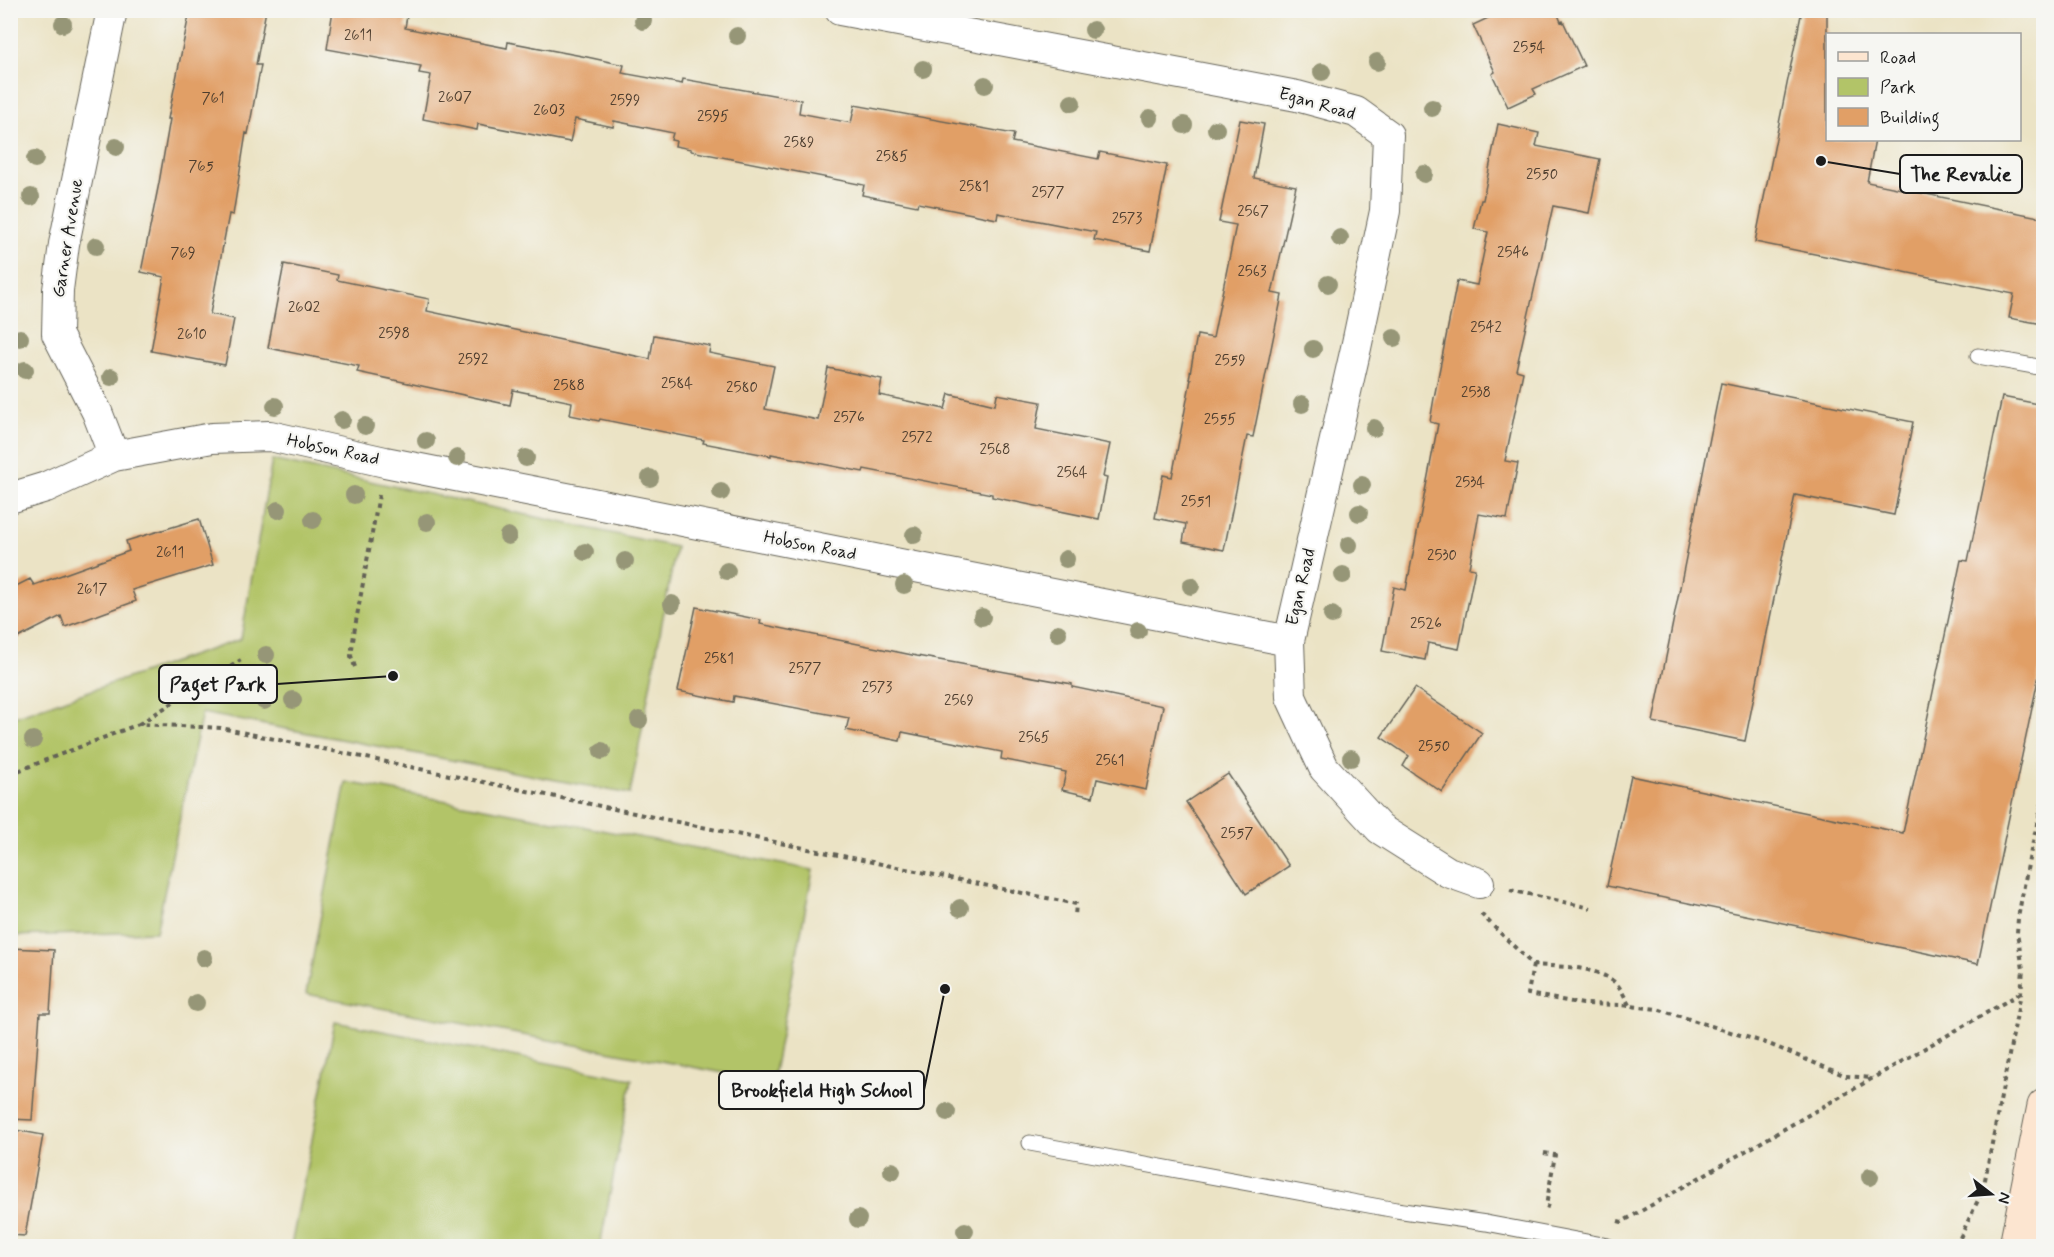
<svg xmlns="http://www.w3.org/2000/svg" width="2054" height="1257" font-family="Mynerve,sans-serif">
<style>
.green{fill:#b2c468;stroke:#677042;stroke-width:1.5}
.building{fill:#e19f66}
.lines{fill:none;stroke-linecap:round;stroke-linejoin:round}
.service-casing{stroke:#646257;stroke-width:17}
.minor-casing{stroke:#646257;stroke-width:32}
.secondary-casing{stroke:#646257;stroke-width:35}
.path{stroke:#646257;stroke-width:4;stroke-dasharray:4.5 4.5;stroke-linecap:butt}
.service{stroke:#fff;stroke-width:15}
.minor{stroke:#fff;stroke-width:30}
.secondary{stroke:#fce5d0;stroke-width:33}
.tree{fill:#969677}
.labels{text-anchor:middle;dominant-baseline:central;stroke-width:4.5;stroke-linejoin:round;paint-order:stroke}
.number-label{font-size:15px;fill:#4d3d2e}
.street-label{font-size:18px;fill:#1c1c1c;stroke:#f6f6f2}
.leader{fill:none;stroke:#1c1c1c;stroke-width:2}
.callout-dot{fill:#1c1c1c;stroke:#f6f6f2;stroke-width:2}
.callout{fill:#f6f6f2;stroke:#1c1c1c;stroke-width:2}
.callout-label{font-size:20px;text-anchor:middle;font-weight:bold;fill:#1c1c1c}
</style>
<rect width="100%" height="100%" fill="#f6f6f2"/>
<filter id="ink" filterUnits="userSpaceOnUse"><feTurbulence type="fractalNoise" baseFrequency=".0167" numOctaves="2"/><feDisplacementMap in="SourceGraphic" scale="12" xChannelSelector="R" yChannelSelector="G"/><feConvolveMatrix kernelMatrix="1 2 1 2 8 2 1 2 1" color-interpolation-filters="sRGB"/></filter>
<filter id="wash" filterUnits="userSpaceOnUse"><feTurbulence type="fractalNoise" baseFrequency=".008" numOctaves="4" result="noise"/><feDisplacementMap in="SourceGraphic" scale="24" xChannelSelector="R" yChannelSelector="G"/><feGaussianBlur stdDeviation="1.35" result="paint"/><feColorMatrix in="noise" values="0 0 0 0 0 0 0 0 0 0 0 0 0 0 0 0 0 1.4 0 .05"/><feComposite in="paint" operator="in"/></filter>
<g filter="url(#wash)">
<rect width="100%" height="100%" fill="#ebe3c5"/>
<path class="green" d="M 272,460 L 676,547 L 630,794 L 202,713 L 156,932 L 11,936 L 11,718 L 241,639 Z
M 346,782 L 813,870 L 772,1082 L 306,994 Z
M 335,1022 L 632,1079 L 600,1246 L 291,1246 Z"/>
<g id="blocks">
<path class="building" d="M 190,10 L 266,10 L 256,65 L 261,65 L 248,134 L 246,133 L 233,215 L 229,214 L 210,314 L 234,319 L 225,365 L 151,351 L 164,277 L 141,272 L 159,183 L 170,119 L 168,119 Z
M 333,10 L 408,10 L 405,28 L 507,48 L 508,42 L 587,57 L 624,65 L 622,73 L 682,84 L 683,79 L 801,100 L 799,113 L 851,123 L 855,105 L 1014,134 L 1012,142 L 1098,159 L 1100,152 L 1167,165 L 1150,251 L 1094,240 L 1096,232 L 998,213 L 997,219 L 918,203 L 917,206 L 862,195 L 864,185 L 691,151 L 691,149 L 675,146 L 676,141 L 671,140 L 673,133 L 614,121 L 613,127 L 575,119 L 570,142 L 478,124 L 477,130 L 423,119 L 431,75 L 419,73 L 421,66 L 327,49 Z
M 1505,10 L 1556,10 L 1561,22 L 1563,21 L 1584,66 L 1533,89 L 1536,94 L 1508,107 L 1492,74 L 1495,72 L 1473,25 Z
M 1802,10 L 1827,10 L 1827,140 L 1875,140 L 1867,182 L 2043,218 L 2043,324 L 2009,318 L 2014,294 L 1755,242 Z
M 1240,120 L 1264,124 L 1254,178 L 1296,186 L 1272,293 L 1282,295 L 1253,437 L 1247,436 L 1224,550 L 1183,542 L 1186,524 L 1155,518 L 1163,475 L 1172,477 L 1191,379 L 1189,379 L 1197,335 L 1213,338 L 1236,225 L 1219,222 Z
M 1498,124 L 1539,133 L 1536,146 L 1600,159 L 1589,213 L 1553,206 L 1516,370 L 1523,372 L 1505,461 L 1518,463 L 1507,519 L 1479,514 L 1469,568 L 1475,569 L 1459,649 L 1428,643 L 1425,660 L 1382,651 L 1394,587 L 1406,590 L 1438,424 L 1430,422 L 1434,398 L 1457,281 L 1477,285 L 1488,232 L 1474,229 L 1481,200 L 1483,200 Z
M 284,264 L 338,275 L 337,280 L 429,299 L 427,311 L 650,359 L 654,335 L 710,346 L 709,353 L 774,366 L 765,409 L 818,420 L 828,368 L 882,379 L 879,395 L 945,409 L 949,394 L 995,405 L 997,394 L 1041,402 L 1036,429 L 1110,444 L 1103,477 L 1107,478 L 1099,519 L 992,497 L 992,494 L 864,469 L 863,472 L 771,454 L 771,456 L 703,443 L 704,440 L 600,419 L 599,421 L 570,415 L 572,402 L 513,390 L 510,405 L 357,372 L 359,366 L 268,348 Z
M 1721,383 L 1913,422 L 1894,515 L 1795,495 L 1745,741 L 1653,722 Z
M 2002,397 L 2043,405 L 2043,656 L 1978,964 L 1607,886 L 1631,776 L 1903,833 L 1961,560 L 1968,561 Z
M 199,519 L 213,565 L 132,590 L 136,601 L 65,627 L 61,616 L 10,642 L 10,589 L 30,579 L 34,585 L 129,551 L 126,541 Z
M 696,607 L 761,620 L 760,624 L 917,656 L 1072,684 L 1072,687 L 1163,706 L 1146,790 L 1097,779 L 1093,797 L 1062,790 L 1066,772 L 1001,759 L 1002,752 L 902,732 L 900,741 L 846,730 L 849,718 L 734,696 L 733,702 L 678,691 Z
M 1415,688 L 1482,733 L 1442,792 L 1403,766 L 1409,756 L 1381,737 Z
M 1228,774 L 1289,866 L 1246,894 L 1186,802 Z
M 10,948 L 54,950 L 50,1013 L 40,1013 L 32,1120 L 10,1119 Z
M 10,1129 L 43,1135 L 25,1236 L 10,1235 Z"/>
</g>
</g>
<g filter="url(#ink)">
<use href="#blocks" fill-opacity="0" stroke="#646257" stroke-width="1.5"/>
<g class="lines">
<defs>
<path id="service" d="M 1978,356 L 2044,368
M 1030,1143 L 1396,1210 L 1486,1223 L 1608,1246"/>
<path id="minor" d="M 112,10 L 64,244 L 58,290 L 57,334 L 97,412 L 114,456
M 840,10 L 1297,96 L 1356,112 L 1388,135 L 1385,211 L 1356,348 L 1289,641 L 1291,697 L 1324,768 L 1380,829 L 1448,872 L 1479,883
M 10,498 L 46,487 L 114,456 L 212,438 L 270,436 L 385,462 L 1289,641"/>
<path id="secondary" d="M 2016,1246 L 2044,1106"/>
</defs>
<use href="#service" class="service-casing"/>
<use href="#minor" class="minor-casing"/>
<use href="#secondary" class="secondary-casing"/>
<path class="path" d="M 355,667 L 351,656 L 355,627 L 379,495
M 139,724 L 241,660
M 10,774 L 139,724 L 221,728 L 1076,904 L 1075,916
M 1510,890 L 1591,908
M 1481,914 L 1533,965 C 1559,967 1591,965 1613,981 C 1620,985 1625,998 1629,1005
M 1533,965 L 1528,994 L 1583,1004 L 1622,1005 L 1657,1009 L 1769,1044 L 1846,1076 L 1873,1078
M 1544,1153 L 1555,1155 L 1546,1206 L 1549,1207
M 1618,1221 L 1622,1222 L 2021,993
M 1956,1246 L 1983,1190 L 2021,993 L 2023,969 L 2017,933 L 2018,918 L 2029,859 L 2044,794"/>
<use href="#service" class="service"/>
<use href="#minor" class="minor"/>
<use href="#secondary" class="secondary"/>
</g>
<g class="tree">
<circle cx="643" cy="21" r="9"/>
<circle cx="63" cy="24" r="9"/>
<circle cx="1093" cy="30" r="9"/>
<circle cx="737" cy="36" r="9"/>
<circle cx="1377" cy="62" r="9"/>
<circle cx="923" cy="69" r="9"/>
<circle cx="1322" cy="72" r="9"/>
<circle cx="985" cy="85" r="9"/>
<circle cx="1072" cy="103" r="9"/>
<circle cx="1432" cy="108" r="9"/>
<circle cx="1150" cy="118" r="9"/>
<circle cx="1184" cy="125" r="9"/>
<circle cx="1216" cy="129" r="9"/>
<circle cx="116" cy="147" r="9"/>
<circle cx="35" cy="159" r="9"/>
<circle cx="1424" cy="174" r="9"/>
<circle cx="31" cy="197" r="9"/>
<circle cx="1340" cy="238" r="9"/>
<circle cx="96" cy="246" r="9"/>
<circle cx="1328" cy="284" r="9"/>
<circle cx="20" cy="338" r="9"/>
<circle cx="1394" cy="338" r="9"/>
<circle cx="1313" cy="349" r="9"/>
<circle cx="25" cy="370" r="9"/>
<circle cx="111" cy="377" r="9"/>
<circle cx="1302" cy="404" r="9"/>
<circle cx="275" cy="406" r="9"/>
<circle cx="342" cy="420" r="9"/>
<circle cx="365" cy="426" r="9"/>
<circle cx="1374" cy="428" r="9"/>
<circle cx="426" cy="441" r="9"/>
<circle cx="457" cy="458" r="9"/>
<circle cx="526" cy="458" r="9"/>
<circle cx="650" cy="478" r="9"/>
<circle cx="1362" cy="485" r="9"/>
<circle cx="721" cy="492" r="9"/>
<circle cx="354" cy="495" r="9"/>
<circle cx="278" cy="510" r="9"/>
<circle cx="1359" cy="513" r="9"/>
<circle cx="313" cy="520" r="9"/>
<circle cx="427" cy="522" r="9"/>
<circle cx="914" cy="535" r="9"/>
<circle cx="508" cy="536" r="9"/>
<circle cx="1349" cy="545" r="9"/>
<circle cx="585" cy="552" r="9"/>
<circle cx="1066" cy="559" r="9"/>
<circle cx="625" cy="561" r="9"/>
<circle cx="727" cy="571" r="9"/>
<circle cx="1343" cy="575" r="9"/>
<circle cx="904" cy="585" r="9"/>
<circle cx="1191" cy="586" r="9"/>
<circle cx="672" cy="604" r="9"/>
<circle cx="1332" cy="615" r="9"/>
<circle cx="982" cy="617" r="9"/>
<circle cx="1138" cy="631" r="9"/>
<circle cx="1058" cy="633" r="9"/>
<circle cx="266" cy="655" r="9"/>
<circle cx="293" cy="700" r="9"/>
<circle cx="264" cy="701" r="9"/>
<circle cx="639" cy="720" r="9"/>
<circle cx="33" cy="740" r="9"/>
<circle cx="602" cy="751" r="9"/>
<circle cx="1351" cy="758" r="9"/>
<circle cx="960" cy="908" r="9"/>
<circle cx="204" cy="958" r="9"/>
<circle cx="196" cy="1003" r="9"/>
<circle cx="947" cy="1112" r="9"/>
<circle cx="892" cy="1171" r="9"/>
<circle cx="1870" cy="1177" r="9"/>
<circle cx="858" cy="1219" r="9"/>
<circle cx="965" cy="1231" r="9"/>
</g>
</g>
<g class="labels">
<g class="number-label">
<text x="358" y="36">2611</text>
<text x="1529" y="48">2554</text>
<text x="455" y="98">2607</text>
<text x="213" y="99">761</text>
<text x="625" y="101">2599</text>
<text x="549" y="111">2603</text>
<text x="713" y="117">2595</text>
<text x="799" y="143">2589</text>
<text x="892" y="157">2585</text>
<text x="201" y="167">765</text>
<text x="1542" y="175">2550</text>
<text x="974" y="187">2581</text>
<text x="1048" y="193">2577</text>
<text x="1253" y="212">2567</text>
<text x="1127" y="219">2573</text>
<text x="1513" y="253">2546</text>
<text x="183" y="254">769</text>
<text x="1252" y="272">2563</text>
<text x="304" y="308">2602</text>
<text x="1486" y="328">2542</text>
<text x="394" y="334">2598</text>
<text x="192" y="335">2610</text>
<text x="473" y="360">2592</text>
<text x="1230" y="361">2559</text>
<text x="677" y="384">2584</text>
<text x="569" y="386">2588</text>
<text x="742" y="388">2580</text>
<text x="1476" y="393">2538</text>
<text x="849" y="418">2576</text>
<text x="1220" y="420">2555</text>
<text x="917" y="438">2572</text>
<text x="995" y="450">2568</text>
<text x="1072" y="473">2564</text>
<text x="1470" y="483">2534</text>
<text x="1196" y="502">2551</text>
<text x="170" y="553">2611</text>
<text x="1442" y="556">2530</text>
<text x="92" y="590">2617</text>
<text x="1426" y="624">2526</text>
<text x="719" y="659">2581</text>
<text x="805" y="669">2577</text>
<text x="877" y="688">2573</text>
<text x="959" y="701">2569</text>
<text x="1034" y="738">2565</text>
<text x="1434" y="747">2550</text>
<text x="1110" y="761">2561</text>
<text x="1237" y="834">2557</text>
</g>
<g class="street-label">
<text transform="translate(1317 104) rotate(16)">Egan Road</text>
<text transform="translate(68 238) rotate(-81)">Garner Avenue</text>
<text transform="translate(333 450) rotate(12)">Hobson Road</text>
<text transform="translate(810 546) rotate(11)">Hobson Road</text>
<text transform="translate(1301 587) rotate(-77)">Egan Road</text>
</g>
</g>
<path class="leader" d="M1821 161L1900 174M393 676L277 684M945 989L924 1090"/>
<g class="callout-dot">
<circle cx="1821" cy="161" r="6"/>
<circle cx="393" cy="676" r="6"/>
<circle cx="945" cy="989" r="6"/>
</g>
<g class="callout">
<rect x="1900" y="155" width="122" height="38" rx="6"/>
<rect x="159" y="665" width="118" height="38" rx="6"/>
<rect x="719" y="1071" width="205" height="38" rx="6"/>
</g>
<g class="callout-label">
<text x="1961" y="181">The Revalie</text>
<text x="218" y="691">Paget Park</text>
<text x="822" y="1097">Brookfield High School</text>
</g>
<rect width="2054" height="1257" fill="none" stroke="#f6f6f2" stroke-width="36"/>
<rect x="1826" y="33" width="195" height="108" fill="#f6f6f2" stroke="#9f9f9c" stroke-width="1.5"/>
<rect x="1838" y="52" width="30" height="9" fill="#fce5d0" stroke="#9f9f9c" stroke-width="1.5"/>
<text x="1880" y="63" font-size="18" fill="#1c1c1c">Road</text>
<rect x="1838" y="78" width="30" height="18" fill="#b2c468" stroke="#9f9f9c" stroke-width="1.5"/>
<text x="1880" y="93" font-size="18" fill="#1c1c1c">Park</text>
<rect x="1838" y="108" width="30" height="18" fill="#e19f66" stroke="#9f9f9c" stroke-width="1.5"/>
<text x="1880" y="123" font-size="18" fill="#1c1c1c">Building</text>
<g transform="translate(1991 1194) rotate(107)" stroke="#f6f6f2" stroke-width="4.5" paint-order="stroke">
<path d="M0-4.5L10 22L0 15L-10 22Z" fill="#1c1c1c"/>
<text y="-9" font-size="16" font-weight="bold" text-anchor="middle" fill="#1c1c1c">N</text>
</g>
</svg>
